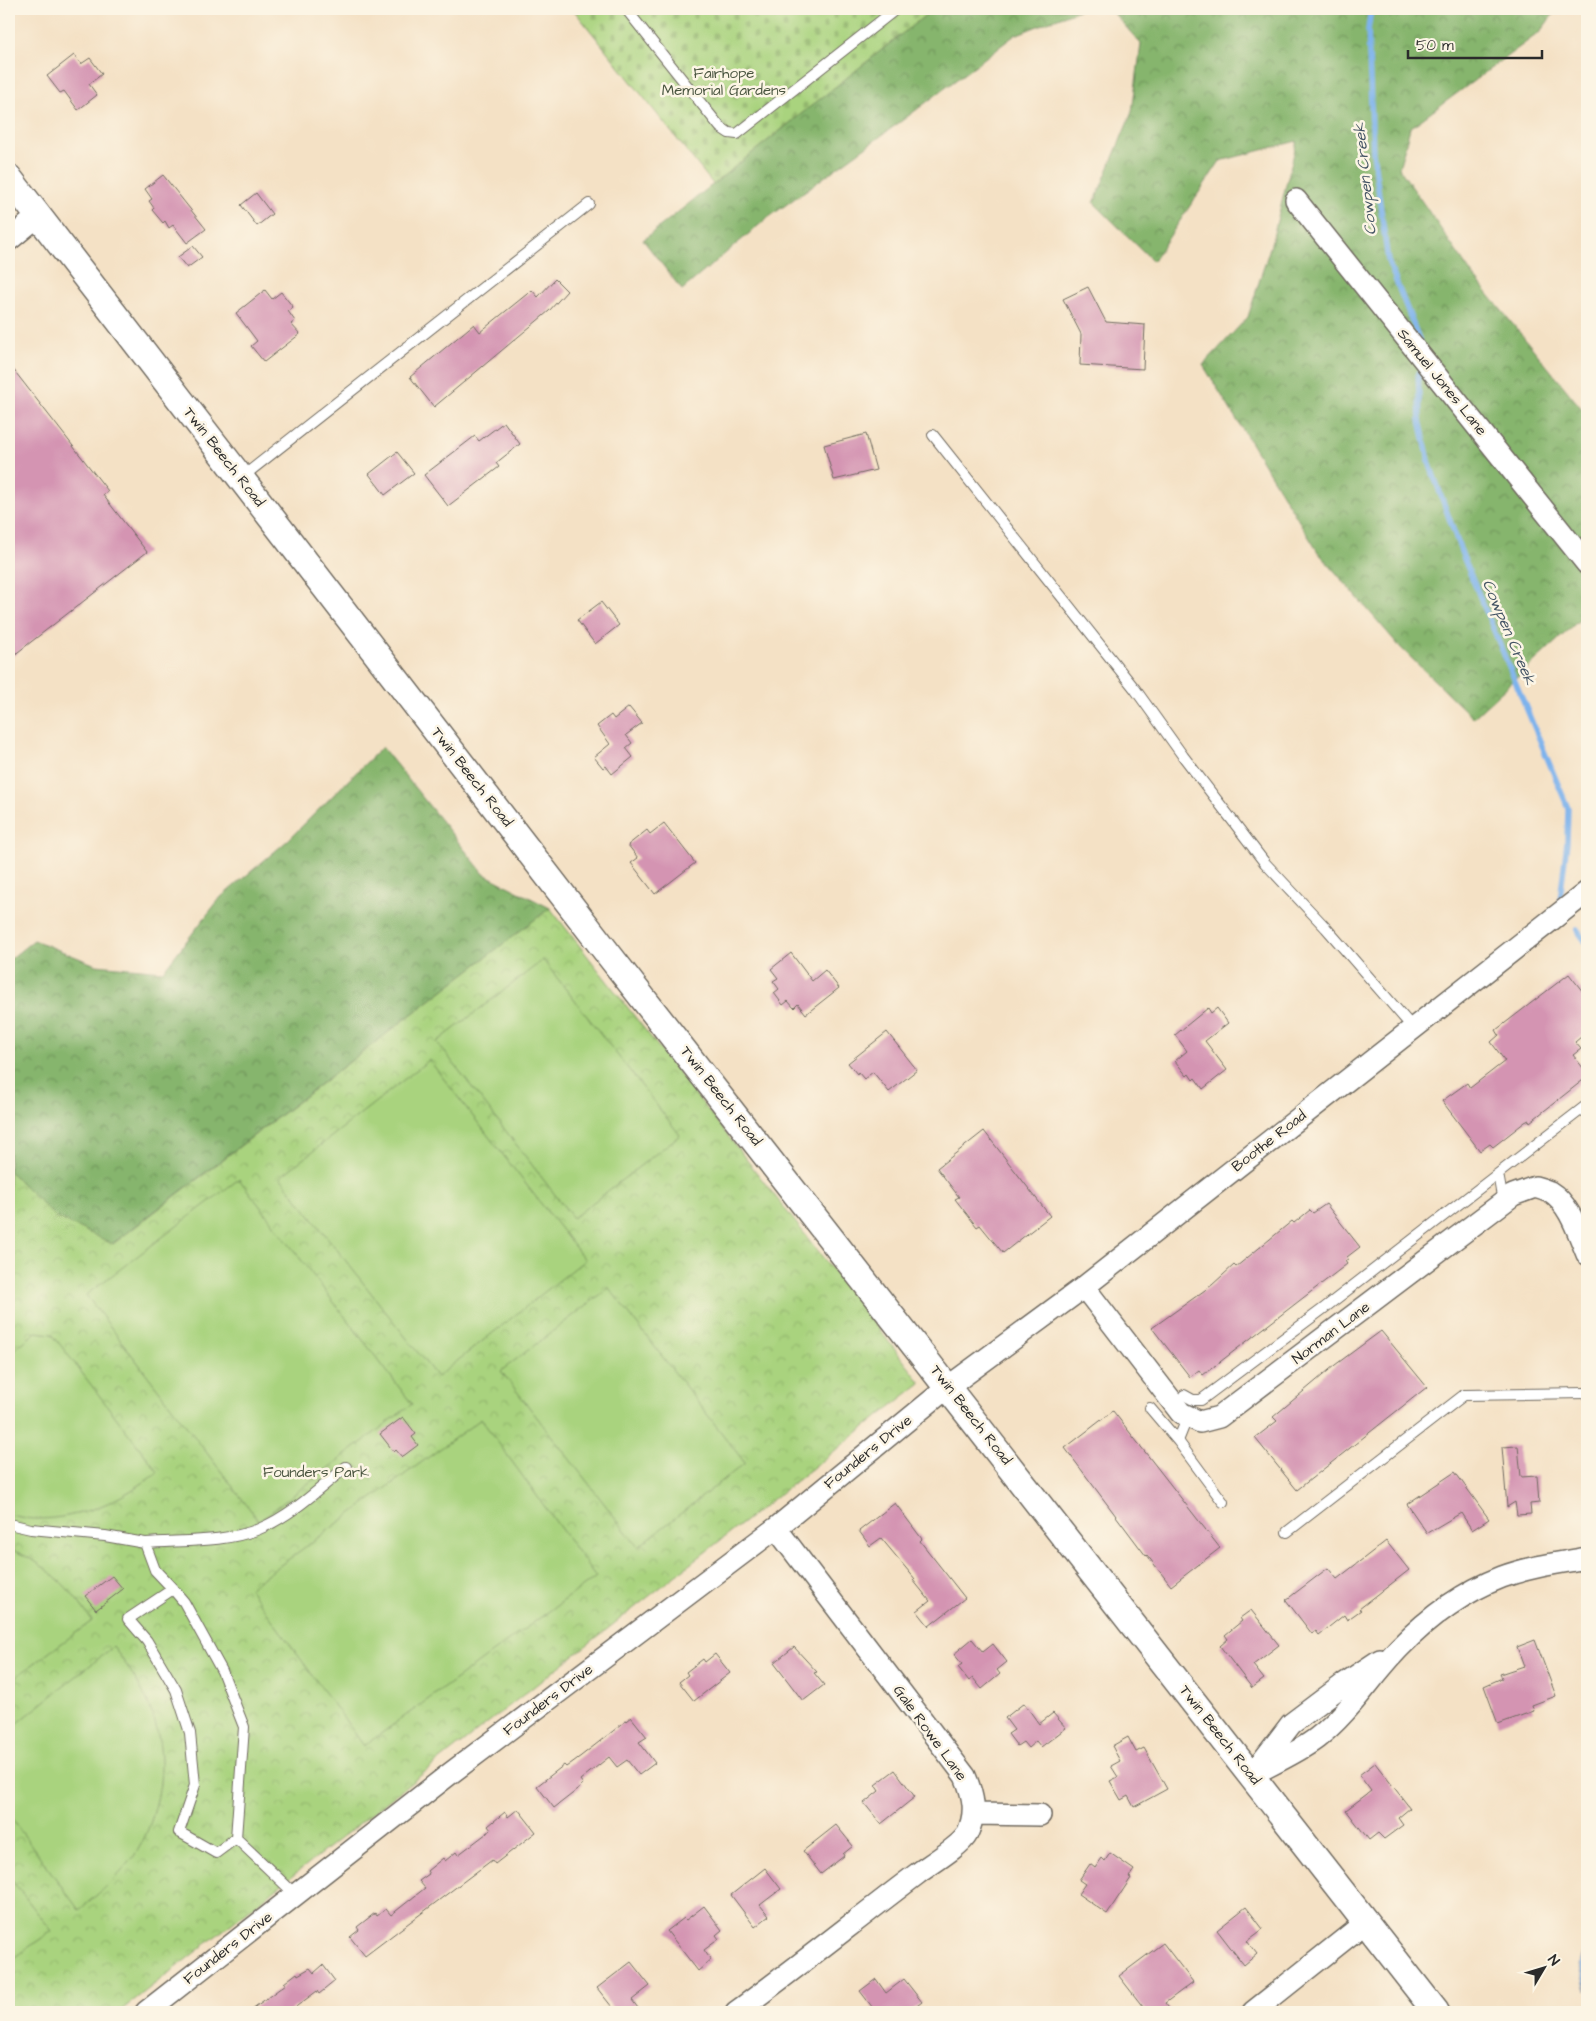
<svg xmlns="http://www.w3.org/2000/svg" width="1596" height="2021" font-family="'Architects Daughter',sans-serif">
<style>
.forest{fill:url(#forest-crowns);stroke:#58704c}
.cemetery{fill:url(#cemetery-stones);stroke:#6a7f54}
.park{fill:url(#park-crowns);stroke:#6a7f54}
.garden{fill:#a9d37e;stroke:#6a7f54}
.water{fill:url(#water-ripples);stroke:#546f8c}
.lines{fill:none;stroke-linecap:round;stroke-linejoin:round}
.stream{stroke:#7eb3ec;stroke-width:5.5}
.building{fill:#d494b2}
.service-casing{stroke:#716b61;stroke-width:12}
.minor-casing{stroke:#716b61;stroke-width:24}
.tertiary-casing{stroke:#716b61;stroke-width:29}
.service{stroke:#fff;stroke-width:10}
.minor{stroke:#fff;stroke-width:21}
.tertiary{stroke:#fff;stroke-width:26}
.labels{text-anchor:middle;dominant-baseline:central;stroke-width:5;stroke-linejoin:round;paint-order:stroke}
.park-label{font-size:15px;fill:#4a5540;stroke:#fcf5e5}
.street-label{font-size:15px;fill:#2b2b2b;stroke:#fcf5e5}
.water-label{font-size:16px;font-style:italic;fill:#445465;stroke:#fcf5e5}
</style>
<defs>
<pattern id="forest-crowns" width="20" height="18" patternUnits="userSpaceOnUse" patternTransform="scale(1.25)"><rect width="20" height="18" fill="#86b56d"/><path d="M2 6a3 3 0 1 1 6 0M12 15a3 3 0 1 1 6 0" fill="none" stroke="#6e935a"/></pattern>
<pattern id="cemetery-stones" width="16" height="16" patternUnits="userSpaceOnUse" patternTransform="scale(1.25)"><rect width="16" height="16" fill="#a9d37e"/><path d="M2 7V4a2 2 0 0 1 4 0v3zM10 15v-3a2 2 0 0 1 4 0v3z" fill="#92b56d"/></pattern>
<pattern id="park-crowns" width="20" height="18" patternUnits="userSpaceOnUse" patternTransform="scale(1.25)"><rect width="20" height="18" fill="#a9d37e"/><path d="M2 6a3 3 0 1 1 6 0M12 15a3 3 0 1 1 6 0" fill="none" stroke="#92b56d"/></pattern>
<pattern id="water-ripples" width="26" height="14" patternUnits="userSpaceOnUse" patternTransform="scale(1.25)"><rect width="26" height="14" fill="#7eb3ec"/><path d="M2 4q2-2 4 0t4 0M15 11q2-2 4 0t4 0" fill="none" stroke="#6792bf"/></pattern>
</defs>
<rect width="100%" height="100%" fill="#fcf5e5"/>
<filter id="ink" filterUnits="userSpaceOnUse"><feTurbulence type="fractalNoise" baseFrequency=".02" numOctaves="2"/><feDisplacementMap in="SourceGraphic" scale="10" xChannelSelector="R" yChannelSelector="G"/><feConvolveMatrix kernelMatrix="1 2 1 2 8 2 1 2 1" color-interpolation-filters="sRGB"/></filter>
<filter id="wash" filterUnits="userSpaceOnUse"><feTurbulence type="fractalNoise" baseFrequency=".0096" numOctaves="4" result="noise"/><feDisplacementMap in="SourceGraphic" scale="20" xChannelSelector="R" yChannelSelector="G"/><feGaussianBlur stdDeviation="1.12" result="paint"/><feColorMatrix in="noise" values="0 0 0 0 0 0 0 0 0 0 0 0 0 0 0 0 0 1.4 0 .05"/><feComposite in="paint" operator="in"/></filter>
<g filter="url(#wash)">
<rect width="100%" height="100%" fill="#f4e1c5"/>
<path class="forest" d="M 933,9 L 1081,9 L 1015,35 L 907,117 L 765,220 L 682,290 L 643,240 Z
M 1110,9 L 1557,9 L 1540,32 L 1410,128 L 1399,168 L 1471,273 L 1587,415 L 1587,613 L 1473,718 L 1400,647 L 1318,552 L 1203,365 L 1248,317 L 1272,241 L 1297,141 L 1220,161 L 1153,261 L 1094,203 L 1132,112 L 1141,44 Z
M 382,747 L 484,874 L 550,908 L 112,1244 L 56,1217 L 9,1171 L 9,960 L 34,940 L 96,965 L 163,971 L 221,897 L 287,841 Z"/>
<path class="cemetery" d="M 573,9 L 933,9 L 713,184 Z"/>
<path class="park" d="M 550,908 L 921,1383 L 119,2012 L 9,2012 L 9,1171 L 56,1217 L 113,1244 Z"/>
<path class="garden" d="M 543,960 L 680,1135 L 573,1218 L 437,1042 Z
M 429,1060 L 585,1260 L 437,1377 L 280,1177 Z
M 239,1179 L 412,1404 L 259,1521 L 86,1295 Z
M 609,1288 L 745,1463 L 638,1547 L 501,1371 Z
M 36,1332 L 52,1334 L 158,1472 C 121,1500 83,1519 35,1519 C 27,1519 17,1516 9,1515 L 9,1354 Z
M 481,1419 L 596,1577 L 364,1746 L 249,1588 Z
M 9,1549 C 46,1562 71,1589 92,1621 L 9,1682 Z
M 113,1647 C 152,1696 172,1746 155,1808 C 150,1827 141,1848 129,1863 C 114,1881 97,1895 79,1910 L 9,1815 L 9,1730 Z
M 9,1877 L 52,1931 L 9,1961 Z"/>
<path class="water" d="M 1587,1943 L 1587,1990 L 1579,1965 Z"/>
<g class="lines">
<path class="stream" d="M 1371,9 L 1368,30 L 1373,152 L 1388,261 L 1419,339
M 1418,373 L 1420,420 L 1430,465 L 1462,554 L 1568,808 L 1567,842 L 1560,900
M 1577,930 L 1587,944"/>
</g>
<g id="blocks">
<path class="building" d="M 74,55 L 81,64 L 90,58 L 102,74 L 89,84 L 97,95 L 78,110 L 64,91 L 60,93 L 47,76 Z
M 163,175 L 206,229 L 187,243 L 173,225 L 169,228 L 165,221 L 163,223 L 152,210 L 154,208 L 149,201 L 152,199 L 145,189 Z
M 256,193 L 272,214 L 257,226 L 241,205 Z
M 193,246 L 202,257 L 187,268 L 178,257 Z
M 555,279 L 567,291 L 549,311 L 434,407 L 410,377 L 474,324 L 480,332 L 532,290 L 538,297 Z
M 1088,287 L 1106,322 L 1145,325 L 1143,369 L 1080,365 L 1081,334 L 1063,299 Z
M 265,290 L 272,299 L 281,292 L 293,307 L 288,311 L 295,321 L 291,324 L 300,334 L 264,362 L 251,346 L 257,341 L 236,313 Z
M 9,364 L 108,491 L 103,495 L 147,552 L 9,659 Z
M 504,422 L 520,444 L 496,463 L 499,467 L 448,506 L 424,475 L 475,436 L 479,441 Z
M 866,434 L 876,470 L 834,480 L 824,445 Z
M 397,452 L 414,473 L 385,495 L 369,474 Z
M 601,602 L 619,625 L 595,644 L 577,620 Z
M 629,707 L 642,723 L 626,735 L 632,743 L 626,748 L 633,757 L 612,774 L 606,766 L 603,768 L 594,757 L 610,744 L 597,726 L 611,715 L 614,719 Z
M 664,823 L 695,863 L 655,894 L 631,863 L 638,858 L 628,845 L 647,830 L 650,834 Z
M 791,953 L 812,981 L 825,970 L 839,988 L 806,1014 L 798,1004 L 794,1008 L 788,1001 L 783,1005 L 774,993 L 779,989 L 773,981 L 778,978 L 771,969 Z
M 1569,974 L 1587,997 L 1587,1032 L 1575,1042 L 1581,1049 L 1573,1055 L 1587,1073 L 1587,1077 L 1530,1122 L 1529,1120 L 1525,1122 L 1493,1147 L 1490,1144 L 1480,1151 L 1442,1101 L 1467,1083 L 1470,1088 L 1505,1061 L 1491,1042 L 1499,1035 L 1496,1030 Z
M 1208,1008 L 1211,1013 L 1217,1008 L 1228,1023 L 1205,1041 L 1227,1070 L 1203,1089 L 1195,1078 L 1193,1080 L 1189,1074 L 1187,1076 L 1175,1061 L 1187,1051 L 1175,1035 Z
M 887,1032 L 917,1070 L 889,1092 L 873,1072 L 864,1079 L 858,1072 L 857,1074 L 848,1063 Z
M 984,1131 L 1050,1216 L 1003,1253 L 980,1225 L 977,1227 L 955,1199 L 959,1197 L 937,1168 Z
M 1326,1204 L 1360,1247 L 1347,1257 L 1348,1259 L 1345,1261 L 1347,1264 L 1277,1318 L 1203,1375 L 1199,1370 L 1190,1377 L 1152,1328 L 1212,1285 L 1234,1265 L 1236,1267 L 1292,1221 L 1294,1223 L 1310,1210 L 1313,1213 Z
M 1381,1331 L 1427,1387 L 1297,1490 L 1255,1438 L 1277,1421 L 1273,1417 L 1335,1365 Z
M 1113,1411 L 1220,1548 L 1171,1586 L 1147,1555 L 1146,1556 L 1065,1448 Z
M 403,1417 L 416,1434 L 412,1437 L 418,1445 L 402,1457 L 396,1450 L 394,1452 L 380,1434 Z
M 1518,1446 L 1521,1477 L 1537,1476 L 1539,1503 L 1530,1504 L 1531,1514 L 1517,1515 L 1515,1502 L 1507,1507 L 1502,1447 Z
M 1455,1472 L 1489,1519 L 1472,1530 L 1461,1513 L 1427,1533 L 1407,1504 Z
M 895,1503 L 922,1539 L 920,1541 L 965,1598 L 929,1626 L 917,1611 L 930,1601 L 913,1580 L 915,1579 L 881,1538 L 870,1546 L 859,1531 Z
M 1386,1541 L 1409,1570 L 1359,1609 L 1361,1610 L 1347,1620 L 1344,1615 L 1319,1635 L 1316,1631 L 1312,1634 L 1286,1600 L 1328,1568 L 1337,1579 Z
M 112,1576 L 123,1589 L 96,1610 L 85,1596 Z
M 1251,1610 L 1279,1645 L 1253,1665 L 1264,1679 L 1252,1688 L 1220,1646 L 1228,1639 L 1225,1635 L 1242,1621 L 1240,1618 Z
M 972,1639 L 983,1652 L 993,1644 L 1007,1662 L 997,1670 L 1000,1674 L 982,1689 L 973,1678 L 969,1681 L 958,1667 L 962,1664 L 954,1654 Z
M 1535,1640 L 1556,1696 L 1532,1705 L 1534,1711 L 1498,1724 L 1484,1686 L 1502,1678 L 1500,1674 L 1524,1666 L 1517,1647 Z
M 794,1647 L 817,1672 L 814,1673 L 824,1685 L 803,1701 L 774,1663 Z
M 715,1654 L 730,1673 L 694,1701 L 679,1682 L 688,1675 L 686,1672 L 703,1659 L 705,1662 Z
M 1024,1703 L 1039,1724 L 1053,1713 L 1066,1728 L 1041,1747 L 1036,1741 L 1028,1748 L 1023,1742 L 1017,1746 L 1008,1734 L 1014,1730 L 1005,1718 Z
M 631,1717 L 647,1737 L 639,1742 L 655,1763 L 639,1775 L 627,1760 L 617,1767 L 609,1757 L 580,1780 L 583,1784 L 580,1786 L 581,1787 L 554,1808 L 537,1786 L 564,1765 L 566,1767 L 581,1756 Z
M 1128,1737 L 1136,1752 L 1144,1748 L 1167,1789 L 1134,1807 L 1128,1796 L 1121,1800 L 1110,1781 L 1118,1777 L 1111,1766 L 1120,1761 L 1112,1746 Z
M 1375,1763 L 1410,1808 L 1398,1818 L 1403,1825 L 1384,1839 L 1378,1833 L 1369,1840 L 1346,1810 L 1371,1791 L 1359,1775 Z
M 895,1770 L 915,1797 L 881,1824 L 864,1803 L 879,1791 L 875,1785 Z
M 518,1809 L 536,1832 L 495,1864 L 492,1860 L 365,1956 L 350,1937 L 359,1930 L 357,1927 L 375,1913 L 377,1916 L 386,1909 L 391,1915 L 425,1888 L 419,1881 L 429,1874 L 427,1871 L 443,1858 L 445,1861 L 456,1852 L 458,1855 L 491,1830 L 488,1826 L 505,1812 L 508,1817 Z
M 836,1825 L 853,1846 L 843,1854 L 844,1856 L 821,1874 L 803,1851 Z
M 1110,1853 L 1134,1870 L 1129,1877 L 1131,1878 L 1107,1914 L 1078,1894 L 1085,1884 L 1079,1880 L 1090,1864 L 1095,1868 L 1102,1858 L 1105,1861 Z
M 765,1868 L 781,1889 L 760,1905 L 769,1916 L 755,1927 L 731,1895 Z
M 704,1906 L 722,1930 L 716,1935 L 719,1939 L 704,1950 L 711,1960 L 698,1971 L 667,1931 L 684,1918 L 686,1920 Z
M 1246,1907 L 1263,1929 L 1247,1941 L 1257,1954 L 1244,1965 L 1217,1930 Z
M 1163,1943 L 1193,1982 L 1165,2003 L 1172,2012 L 1147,2012 L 1119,1976 Z
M 631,1962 L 650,1986 L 632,2000 L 641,2012 L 616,2012 L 597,1988 Z
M 323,1965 L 335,1981 L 319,1994 L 317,1991 L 289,2012 L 248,2012 L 286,1984 L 284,1983 L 297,1973 L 298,1975 L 310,1968 L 314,1973 Z
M 876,1979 L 886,1993 L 904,1979 L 922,2002 L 909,2012 L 876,2012 L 860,1991 Z"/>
</g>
</g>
<g filter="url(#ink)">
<use href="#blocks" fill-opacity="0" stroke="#716b61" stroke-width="1"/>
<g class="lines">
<defs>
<path id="service" d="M 626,9 L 720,127 L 729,133 L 737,134 L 896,9
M 933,435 L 1135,689 L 1183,756 L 1265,863 L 1326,928 L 1413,1028
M 241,478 L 589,204
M 1498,1174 L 1503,1202
M 1184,1395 L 1193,1400 L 1201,1400 L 1323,1309 L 1587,1105
M 1150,1408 L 1178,1441
M 1188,1416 L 1178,1441 L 1223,1502
M 9,1524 L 31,1529 L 105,1536 L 145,1543 L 155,1570 L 173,1589
M 1287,1532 L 1464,1395 L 1587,1393
M 145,1543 C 181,1540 224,1543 259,1529 C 291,1516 319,1489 346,1467
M 173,1589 L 184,1602 L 222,1671 L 244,1727 L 236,1838 L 216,1853 L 179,1832 L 195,1785 L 190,1733 L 176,1690 L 147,1641 L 128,1619 Z
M 236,1838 L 296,1895"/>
<path id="minor" d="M 1296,200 L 1587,564
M 9,240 L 37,217
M 1084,1287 L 1181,1413 L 1200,1422 L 1219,1417 L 1513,1195 L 1535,1187 C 1539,1188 1545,1190 1550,1192 C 1570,1204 1578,1233 1587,1254
M 1258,1767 L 1291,1724 L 1344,1684 L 1380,1660
M 1251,1775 C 1272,1764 1299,1752 1317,1738 C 1350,1712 1371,1677 1399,1648 C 1428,1618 1463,1592 1502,1577 C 1529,1567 1558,1563 1587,1558
M 974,1814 L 1040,1815
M 146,2012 L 447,1776 L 776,1528 L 948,1387 L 1084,1287 L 1587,892
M 736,2012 C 798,1967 856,1920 917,1874 C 929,1865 961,1846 967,1834 C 977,1813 974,1797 965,1776 L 776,1528
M 1253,2012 L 1366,1922"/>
<path id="tertiary" d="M 9,178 L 609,955 L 1436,2012"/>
</defs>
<use href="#service" class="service-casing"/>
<use href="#minor" class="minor-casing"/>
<use href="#tertiary" class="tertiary-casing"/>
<use href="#service" class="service"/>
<use href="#minor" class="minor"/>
<use href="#tertiary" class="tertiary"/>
</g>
</g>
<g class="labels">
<g class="park-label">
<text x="724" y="73">Fairhope<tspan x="724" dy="17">Memorial Gardens</tspan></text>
<text x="316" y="1472">Founders Park</text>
</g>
<g class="street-label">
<text transform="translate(1442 382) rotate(51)">Samuel Jones Lane</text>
<text transform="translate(224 457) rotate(52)">Twin Beech Road</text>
<text transform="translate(472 777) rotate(52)">Twin Beech Road</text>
<text transform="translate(721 1096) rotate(52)">Twin Beech Road</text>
<text transform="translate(1269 1141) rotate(-38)">Boothe Road</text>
<text transform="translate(1331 1333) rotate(-37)">Norman Lane</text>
<text transform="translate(971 1415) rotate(52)">Twin Beech Road</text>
<text transform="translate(868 1452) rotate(-39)">Founders Drive</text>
<text transform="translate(548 1700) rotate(-37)">Founders Drive</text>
<text transform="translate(930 1733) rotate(54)">Gale Rowe Lane</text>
<text transform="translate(1220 1735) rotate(52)">Twin Beech Road</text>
<text transform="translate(228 1948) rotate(-38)">Founders Drive</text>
</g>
<g class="water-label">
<text transform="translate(1365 179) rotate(-96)">Cowpen Creek</text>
<text transform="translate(1509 632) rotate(67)">Cowpen Creek</text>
</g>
</g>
<rect width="1596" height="2021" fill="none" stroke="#fcf5e5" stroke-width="30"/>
<g transform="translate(1544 1968) rotate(52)" stroke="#fcf5e5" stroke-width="4" paint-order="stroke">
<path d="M0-4L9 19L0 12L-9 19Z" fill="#2b2b2b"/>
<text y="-8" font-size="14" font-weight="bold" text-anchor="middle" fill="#2b2b2b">N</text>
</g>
<path d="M1408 50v8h134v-8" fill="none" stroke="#2b2b2b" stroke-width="2.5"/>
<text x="1416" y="50" font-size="15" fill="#2b2b2b" stroke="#fcf5e5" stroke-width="4" paint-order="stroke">50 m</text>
</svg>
